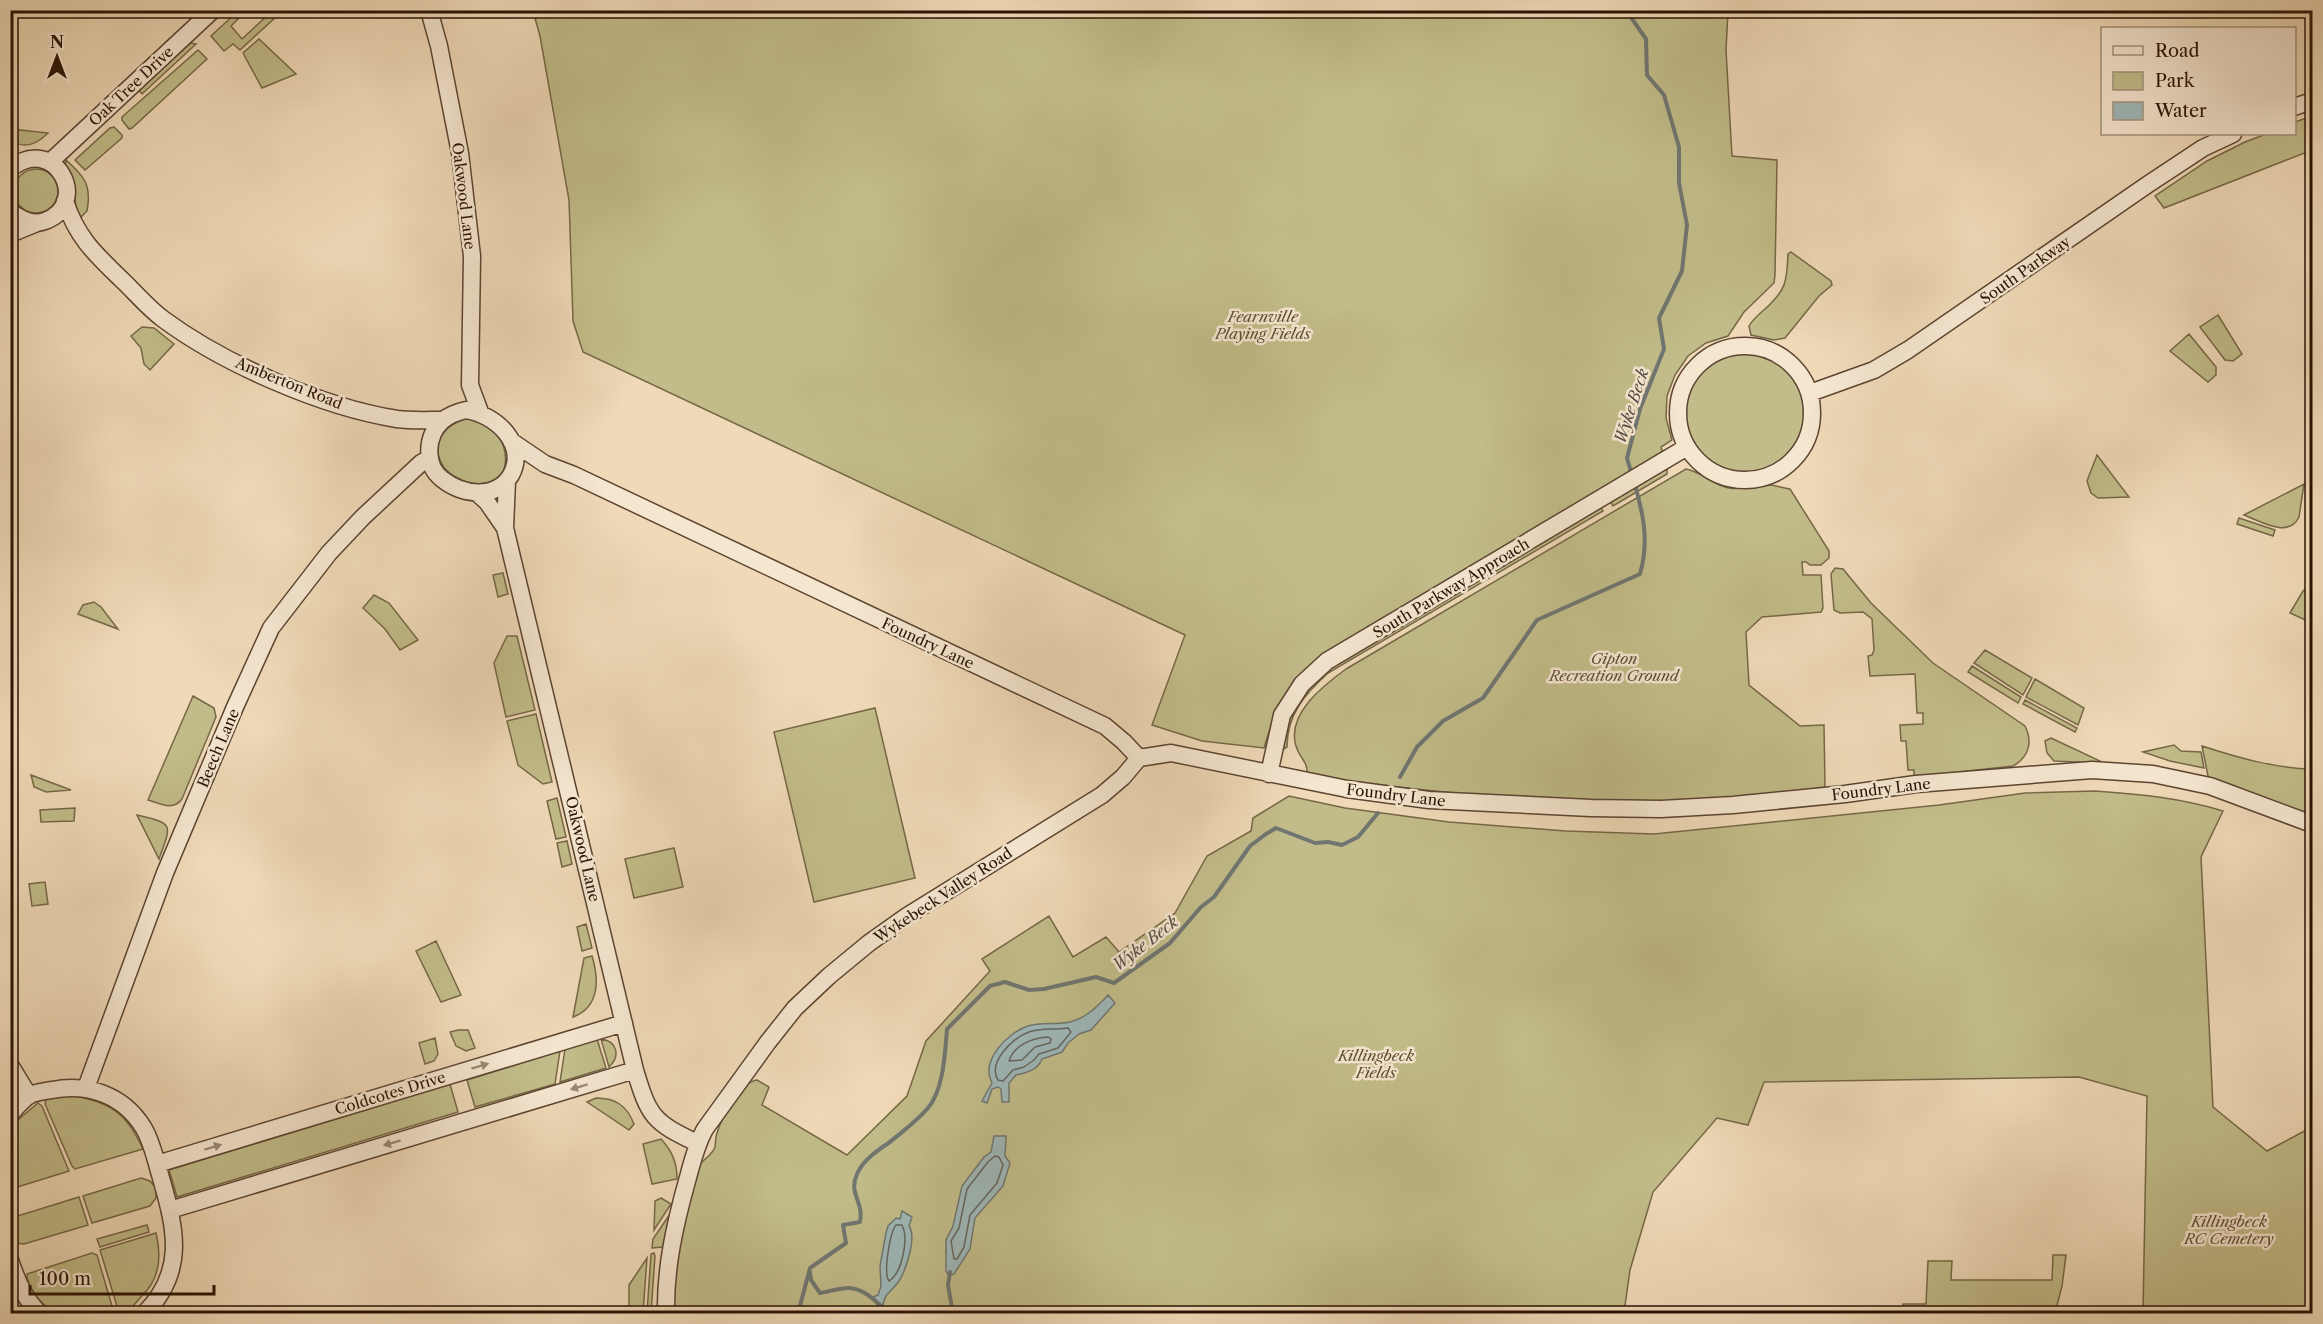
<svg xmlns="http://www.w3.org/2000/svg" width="2323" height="1324" font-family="'Libre Caslon Text',serif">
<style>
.green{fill:#c1bc89;stroke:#766746;stroke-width:1.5}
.water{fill:#9eb8b9;stroke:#707671;stroke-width:1.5}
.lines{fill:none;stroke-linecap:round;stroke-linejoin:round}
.shore{stroke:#64655e;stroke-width:1.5}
.stream{stroke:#707671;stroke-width:4}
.minor-casing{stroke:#5b4431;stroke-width:19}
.minor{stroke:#f5e6d0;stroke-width:16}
.oneway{fill:#9a8774}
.labels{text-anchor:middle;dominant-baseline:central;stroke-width:5;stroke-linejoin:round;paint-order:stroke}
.street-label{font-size:15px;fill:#2a1204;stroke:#f5e6d0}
.park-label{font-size:15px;font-style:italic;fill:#5f4e33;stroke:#f5e6d0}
.water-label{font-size:16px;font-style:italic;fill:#534c43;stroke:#f5e6d0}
</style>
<rect width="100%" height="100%" fill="#efd9b7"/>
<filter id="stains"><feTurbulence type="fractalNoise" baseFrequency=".00333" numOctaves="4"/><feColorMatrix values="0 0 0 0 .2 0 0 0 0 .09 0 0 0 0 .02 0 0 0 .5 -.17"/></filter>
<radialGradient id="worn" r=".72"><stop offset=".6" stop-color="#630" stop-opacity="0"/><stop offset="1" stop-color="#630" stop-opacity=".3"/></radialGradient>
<path class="green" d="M 239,10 L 242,11 L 242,15 L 231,26 L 242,39 L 272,11 L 279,11 L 278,15 L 240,50 L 233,44 L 224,51 L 211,36 Z
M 533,11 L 1728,11 L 1726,50 L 1732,156 L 1777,160 L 1775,275 L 1774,283 L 1744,312 L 1728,336 L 1706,343 L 1688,356 L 1675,375 L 1667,396 L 1666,418 L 1672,440 L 1661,447 L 1663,454 L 1297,678 L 1276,709 L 1264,748 L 1202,741 L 1152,725 L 1185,635 L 583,352 L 573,321 L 569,200 L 540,36 Z
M 259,39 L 296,74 L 262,88 L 243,53 Z
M 190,43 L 196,44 L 142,94 L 138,89 Z
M 198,50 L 207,59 L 132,128 L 129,129 L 122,120 L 122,117 Z
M 2312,116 L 2312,150 L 2164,208 L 2155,196 L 2207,161 L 2245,142 L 2266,134 L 2294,134 L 2295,122 Z
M 114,127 L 122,135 L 122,138 L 85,170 L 75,160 L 110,128 Z
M 10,129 L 11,129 L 48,133 C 37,144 25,150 11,140 Z
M 66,160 C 84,176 92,185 87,211 L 78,220 C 73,201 78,183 65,167 Z
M14 191a22 22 0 1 1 44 0a22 22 0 1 1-44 0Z
M 1791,252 L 1831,281 L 1832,285 L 1819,296 L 1785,338 L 1774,340 L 1751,335 L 1749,326 C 1753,319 1759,314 1765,309 C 1786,290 1787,282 1788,254 Z
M 2218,315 L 2242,354 L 2233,361 L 2225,360 L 2200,327 Z
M 142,327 L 154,328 L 174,344 L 150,370 L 144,364 L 141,348 L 131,336 Z
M 2189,334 L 2216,367 L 2216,375 L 2208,382 L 2170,351 Z
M1686 413a59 59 0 1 1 118 0a59 59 0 1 1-118 0Z
M 466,419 C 521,423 517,505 464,481 C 453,476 444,471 440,460 C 432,439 447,424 466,419 Z
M 2097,455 L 2129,497 L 2098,498 L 2091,493 L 2087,481 Z
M 1667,467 L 1667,474 L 1613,506 L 1610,501 Z
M 1686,469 C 1700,471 1713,485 1729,488 C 1744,491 1757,484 1771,485 C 1777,486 1784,488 1790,489 L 1829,551 L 1829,558 L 1821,565 L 1810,565 L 1806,562 L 1802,562 L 1803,575 L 1821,575 L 1823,608 L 1821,612 L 1762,617 L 1746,632 L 1749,685 L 1800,726 L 1824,725 L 1825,787 C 1655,814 1477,800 1307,775 C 1308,760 1300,760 1296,746 C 1286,714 1324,685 1346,669 Z
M 2304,484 L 2299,517 C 2289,539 2260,521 2244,515 Z
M 1600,506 L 1603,511 L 1328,673 C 1305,694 1287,714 1287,747 L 1282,750 L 1290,710 L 1326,670 Z
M 2239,518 L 2275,530 L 2273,536 L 2237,524 Z
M 1835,568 L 1843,569 L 1871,603 L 1933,663 L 2025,726 C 2033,742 2029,757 2013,766 L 1914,777 L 1914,770 L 1908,770 L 1906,741 L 1901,741 L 1900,725 L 1923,724 L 1923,713 L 1917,713 L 1915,674 L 1870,676 L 1868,656 L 1872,655 L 1874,650 L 1872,619 L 1863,612 L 1840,613 L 1834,610 L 1831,574 Z
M 503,573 L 508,594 L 498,597 L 493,575 Z
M 2312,583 L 2312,623 L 2290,613 L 2303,591 Z
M 374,595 L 389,603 L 418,640 L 400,650 L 385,629 L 363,608 Z
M 94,602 L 101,607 L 118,629 L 78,614 L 83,605 Z
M 507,636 L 517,636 L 535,710 L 506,717 L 494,663 Z
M 1985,650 L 2032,678 L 2023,695 L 1974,663 Z
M 1972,666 L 2021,697 L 2018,703 L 1968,672 Z
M 2035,679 L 2084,708 L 2078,725 L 2026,697 Z
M 193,696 L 214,708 L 216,717 L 182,799 C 173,811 161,804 148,800 Z
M 2025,700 L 2077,728 L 2075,732 L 2023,704 Z
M 875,708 L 915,878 L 814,902 L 774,732 Z
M 536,714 L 552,782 L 543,784 L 518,765 L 507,721 Z
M 2051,738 L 2100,761 L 2099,763 L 2054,761 L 2047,753 L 2045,741 Z
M 2174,745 L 2181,751 L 2201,752 L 2204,768 L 2170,761 L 2143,752 Z
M 2202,746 C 2239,758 2274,768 2312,769 L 2312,824 L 2210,786 Z
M 31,775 L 71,790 L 46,792 L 34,787 Z
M 2095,791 C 2139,794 2181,798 2223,811 L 2201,857 L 2213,1107 L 2267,1151 L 2312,1127 L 2312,1313 L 2143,1313 L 2147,1096 L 2079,1077 L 1764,1082 L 1748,1125 L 1717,1118 L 1653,1192 L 1630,1270 L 1624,1313 L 673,1314 C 675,1264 681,1214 698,1168 C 701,1160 712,1156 715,1147 C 716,1142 715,1138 717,1133 C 721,1119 742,1081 757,1080 L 769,1087 L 762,1105 L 847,1155 L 907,1096 L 926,1041 L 990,971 L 982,959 L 1049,916 L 1073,957 L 1106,937 L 1119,952 L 1175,913 L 1207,856 L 1251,831 L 1253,818 L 1289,796 L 1345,808 L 1449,822 L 1566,831 L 1654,834 L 1939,805 L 2025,793 Z
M 557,798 L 566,837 L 556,839 L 547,801 Z
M 75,808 L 74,821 L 41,822 L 40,810 Z
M 137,815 C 174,824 172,823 159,859 Z
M 567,841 L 572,864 L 562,867 L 557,843 Z
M 674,848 L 683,887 L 634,898 L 625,859 Z
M 45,882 L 48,904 L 32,906 L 29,884 Z
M 586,924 L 592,948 L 582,951 L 577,927 Z
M 436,941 L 461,995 L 441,1002 L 416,951 Z
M 592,956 C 599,979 600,1007 573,1017 L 584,958 Z
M 458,1030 L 468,1030 L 475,1048 L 466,1051 L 456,1046 L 450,1032 Z
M 435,1038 L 438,1054 L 434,1061 L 425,1064 L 419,1043 Z
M 597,1039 L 606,1068 L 560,1082 L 565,1049 Z
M 601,1039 C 617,1041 621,1056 609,1067 Z
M 560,1051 L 555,1084 L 475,1107 L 467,1080 Z
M 450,1084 L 458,1112 L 177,1197 L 169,1170 Z
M 70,1095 C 110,1102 126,1112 143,1149 L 75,1169 L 72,1166 L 45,1104 L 46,1099 Z
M 596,1098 C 616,1098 627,1106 634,1124 L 629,1130 L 587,1102 Z
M 38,1103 L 42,1106 L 69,1171 L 11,1189 L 11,1131 L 19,1119 Z
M 661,1139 C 672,1151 677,1162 677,1179 L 652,1184 L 643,1144 Z
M 141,1178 L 150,1181 L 156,1188 L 156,1198 L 150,1206 L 92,1223 L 83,1196 Z
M 79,1197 L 88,1225 L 24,1244 L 16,1243 C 11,1236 10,1226 11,1218 Z
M 661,1198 L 671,1204 L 654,1230 L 655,1201 Z
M 670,1214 L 663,1247 L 652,1248 L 653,1239 Z
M 147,1225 L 149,1232 L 100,1247 L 97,1239 Z
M 156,1233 C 161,1253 161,1272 148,1289 C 142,1297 134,1302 130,1312 L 119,1313 L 100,1250 Z
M 92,1253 L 97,1255 L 114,1313 L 56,1313 C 43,1306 27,1290 27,1274 Z
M 654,1253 L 655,1256 L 651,1313 L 647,1313 L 651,1254 Z
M 2053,1255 L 2066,1255 L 2062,1286 L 2055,1313 L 1902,1313 L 1903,1304 L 1926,1304 L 1928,1261 L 1952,1261 L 1951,1280 L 2052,1280 Z
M 647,1258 L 643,1313 L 629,1313 L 629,1285 Z"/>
<path class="water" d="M 1108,995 L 1115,1003 L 1091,1030 L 1079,1034 L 1068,1043 L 1062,1052 L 1042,1059 C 1038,1070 1026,1073 1016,1075 L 1009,1083 L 1009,1102 L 1002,1102 L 1001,1089 L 998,1087 L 992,1089 L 987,1103 L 982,1101 L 992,1083 C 980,1061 1007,1033 1028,1026 C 1041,1022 1056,1025 1070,1022 C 1086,1018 1097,1007 1108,995 Z
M 994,1136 L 1006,1136 L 1005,1156 L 1010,1163 L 1003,1186 L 975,1218 L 970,1249 L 954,1274 L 949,1276 L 946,1271 L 946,1240 L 953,1226 L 962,1186 L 984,1157 L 991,1152 Z
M 902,1211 L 912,1217 L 909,1226 C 917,1237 906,1270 899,1281 C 892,1292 882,1294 883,1309 L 882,1305 L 871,1298 L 878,1295 L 881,1286 L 880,1266 L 886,1233 L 888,1226 L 896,1218 L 900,1219 Z"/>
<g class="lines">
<path class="shore" d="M 1068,1028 L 1071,1032 L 1058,1048 L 1039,1054 L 1034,1060 L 1024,1067 L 1013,1070 L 1003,1081 L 998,1080 C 987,1062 1013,1038 1029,1032 C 1041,1028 1055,1030 1068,1028 Z
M 1048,1037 L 1051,1039 L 1050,1043 L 1035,1047 L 1022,1060 L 1009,1061 C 1014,1045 1032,1038 1048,1037 Z
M 995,1156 L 999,1157 L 1003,1165 L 997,1183 L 970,1215 L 964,1247 L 957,1259 L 954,1259 L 951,1241 L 959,1228 L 967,1189 L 988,1162 Z
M 896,1225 L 902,1225 C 909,1239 902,1273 889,1281 C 883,1274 890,1232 896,1225 Z"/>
<path class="stream" d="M 1630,10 L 1630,16 L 1646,39 L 1647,75 L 1664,95 L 1679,147 L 1679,183 L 1687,225 L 1682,271 L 1659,318 L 1664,349 L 1640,409 L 1627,458 L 1632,475
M 1400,777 L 1417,747 L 1443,721 L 1483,698 L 1537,620 L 1640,574 C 1649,542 1644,517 1635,485
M 810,1272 L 811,1280 L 820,1293 C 829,1292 841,1287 850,1288 C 863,1289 880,1302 885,1314
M 950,1272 L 948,1285 L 953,1314
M 803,1314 L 800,1306 L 810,1268 L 846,1243 L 843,1225 L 860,1222 C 864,1201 848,1194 857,1174 C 863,1160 878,1150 890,1142 C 903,1131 917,1121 928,1108 C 944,1089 945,1052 947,1029 L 990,986 L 1005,982 L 1029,990 L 1044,989 L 1096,977 L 1114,983 L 1170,943 L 1201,907 L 1214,897 L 1250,846 L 1266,834 L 1276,828 L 1315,843 L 1328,842 L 1342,845 L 1358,837 L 1378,813"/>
<defs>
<path id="minor" d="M 429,10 L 439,46 L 460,153 L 472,256 L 470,385 L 480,412
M 2294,107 L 2312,101
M 50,162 L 213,10
M 10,169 C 55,132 92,204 45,221 C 32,226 20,219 10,211
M 65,201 C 76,236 95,254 120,278 C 135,292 147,307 163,319 C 224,364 322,407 397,419 C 412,421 428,420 443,420
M 10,234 L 37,223
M1678 413a67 67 0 1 1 134 0a67 67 0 1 1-134 0Z
M 1810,393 L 1874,370 L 1908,350 L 2147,185 L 2203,148 L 2233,134
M 466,410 C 495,414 528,444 511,475 C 496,500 462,495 442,479 C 424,465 426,436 442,421 C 449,415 457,412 466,410 Z
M 511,441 L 545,464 L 574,475 L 1105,726 L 1124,742 L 1139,758
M 507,481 L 505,528 L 635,1070 C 649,1117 653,1122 697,1143
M 477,493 L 487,502 L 505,528
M 1139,758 L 1171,753 L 1347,789 L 1429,800 L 1591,808 L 1661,809 L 1733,805 L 1845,794 L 1916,784 L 2092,770 L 2153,774 L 2210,786 L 2312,824
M 1269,774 L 1282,715 L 1302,684 L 1327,661 L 1687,447
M 10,1065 L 29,1096
M 86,1088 L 165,873 L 235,707 L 271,628 L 329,553 L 363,517 L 421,463 L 430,458
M 10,1114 C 16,1108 23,1099 30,1095 C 37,1092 45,1091 52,1090 C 88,1083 123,1095 143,1127 C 152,1141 156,1162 161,1178 C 176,1230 186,1272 144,1314
M 157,1164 L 624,1023
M 170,1210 L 635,1070
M 10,1260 C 17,1281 24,1298 40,1314
M 666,1314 C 665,1268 675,1224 687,1181 C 692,1163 696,1145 705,1129 L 768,1042 L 795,1008 L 829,976 L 869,943 L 907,916 L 1102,795 L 1123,777 L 1139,758"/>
</defs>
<use href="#minor" class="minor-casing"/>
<use href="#minor" class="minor"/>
</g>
<defs><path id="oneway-solid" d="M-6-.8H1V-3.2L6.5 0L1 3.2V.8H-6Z" transform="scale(1.5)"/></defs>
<g class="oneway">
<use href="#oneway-solid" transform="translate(480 1066) rotate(-17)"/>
<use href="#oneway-solid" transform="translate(579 1087) rotate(163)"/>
<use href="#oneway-solid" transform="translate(392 1143) rotate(163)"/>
<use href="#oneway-solid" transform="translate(213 1147) rotate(-17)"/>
</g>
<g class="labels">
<g class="street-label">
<text transform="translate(131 86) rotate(-43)">Oak Tree Drive</text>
<text transform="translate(464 196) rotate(83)">Oakwood Lane</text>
<text transform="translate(2025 270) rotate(-35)">South Parkway</text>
<text transform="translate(289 383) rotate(22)">Amberton Road</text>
<text transform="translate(1451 588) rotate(-31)">South Parkway Approach</text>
<text transform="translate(928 643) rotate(25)">Foundry Lane</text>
<text transform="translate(218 748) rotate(-67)">Beech Lane</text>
<text transform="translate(1881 789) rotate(-7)">Foundry Lane</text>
<text transform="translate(1396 795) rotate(7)">Foundry Lane</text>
<text transform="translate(583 849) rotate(77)">Oakwood Lane</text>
<text transform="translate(943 895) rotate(-33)">Wykebeck Valley Road</text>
<text transform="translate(390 1093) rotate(-17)">Coldcotes Drive</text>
</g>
<g class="park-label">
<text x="1263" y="316">Fearnville<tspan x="1263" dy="17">Playing Fields</tspan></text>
<text x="1614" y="658">Gipton<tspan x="1614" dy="17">Recreation Ground</tspan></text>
<text x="1376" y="1055">Killingbeck<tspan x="1376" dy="17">Fields</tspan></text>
<text x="2229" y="1221">Killingbeck<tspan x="2229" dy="17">RC Cemetery</tspan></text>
</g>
<g class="water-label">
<text transform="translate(1631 406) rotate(-72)">Wyke Beck</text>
<text transform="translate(1145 943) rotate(-38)">Wyke Beck</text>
</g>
</g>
<rect width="2323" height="1324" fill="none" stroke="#efd9b7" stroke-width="36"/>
<rect x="12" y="12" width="2299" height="1300" fill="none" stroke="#2a1204" stroke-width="3"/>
<rect x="18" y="18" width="2287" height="1288" fill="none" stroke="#2a1204" stroke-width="1.5"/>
<rect x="2101" y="27" width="195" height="108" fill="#f5e6d0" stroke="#a4917e" stroke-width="1.5"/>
<rect x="2113" y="46" width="30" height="9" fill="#f5e6d0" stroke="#a4917e" stroke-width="1.5"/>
<text x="2155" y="57" font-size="18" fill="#2a1204">Road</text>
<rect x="2113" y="72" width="30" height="18" fill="#c1bc89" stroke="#a4917e" stroke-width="1.5"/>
<text x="2155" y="87" font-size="18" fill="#2a1204">Park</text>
<rect x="2113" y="102" width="30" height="18" fill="#9eb8b9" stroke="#a4917e" stroke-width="1.5"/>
<text x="2155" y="117" font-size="18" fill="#2a1204">Water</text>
<g transform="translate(57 57)" stroke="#f5e6d0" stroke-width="4.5" paint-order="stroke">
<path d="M0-4.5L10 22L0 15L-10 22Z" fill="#2a1204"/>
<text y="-9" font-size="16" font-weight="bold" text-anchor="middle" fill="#2a1204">N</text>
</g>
<path d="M30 1285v9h184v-9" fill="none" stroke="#2a1204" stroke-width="3"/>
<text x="39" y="1285" font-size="18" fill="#2a1204" stroke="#f5e6d0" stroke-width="4.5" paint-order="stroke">100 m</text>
<rect width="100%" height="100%" filter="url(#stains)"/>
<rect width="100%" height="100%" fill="url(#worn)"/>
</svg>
